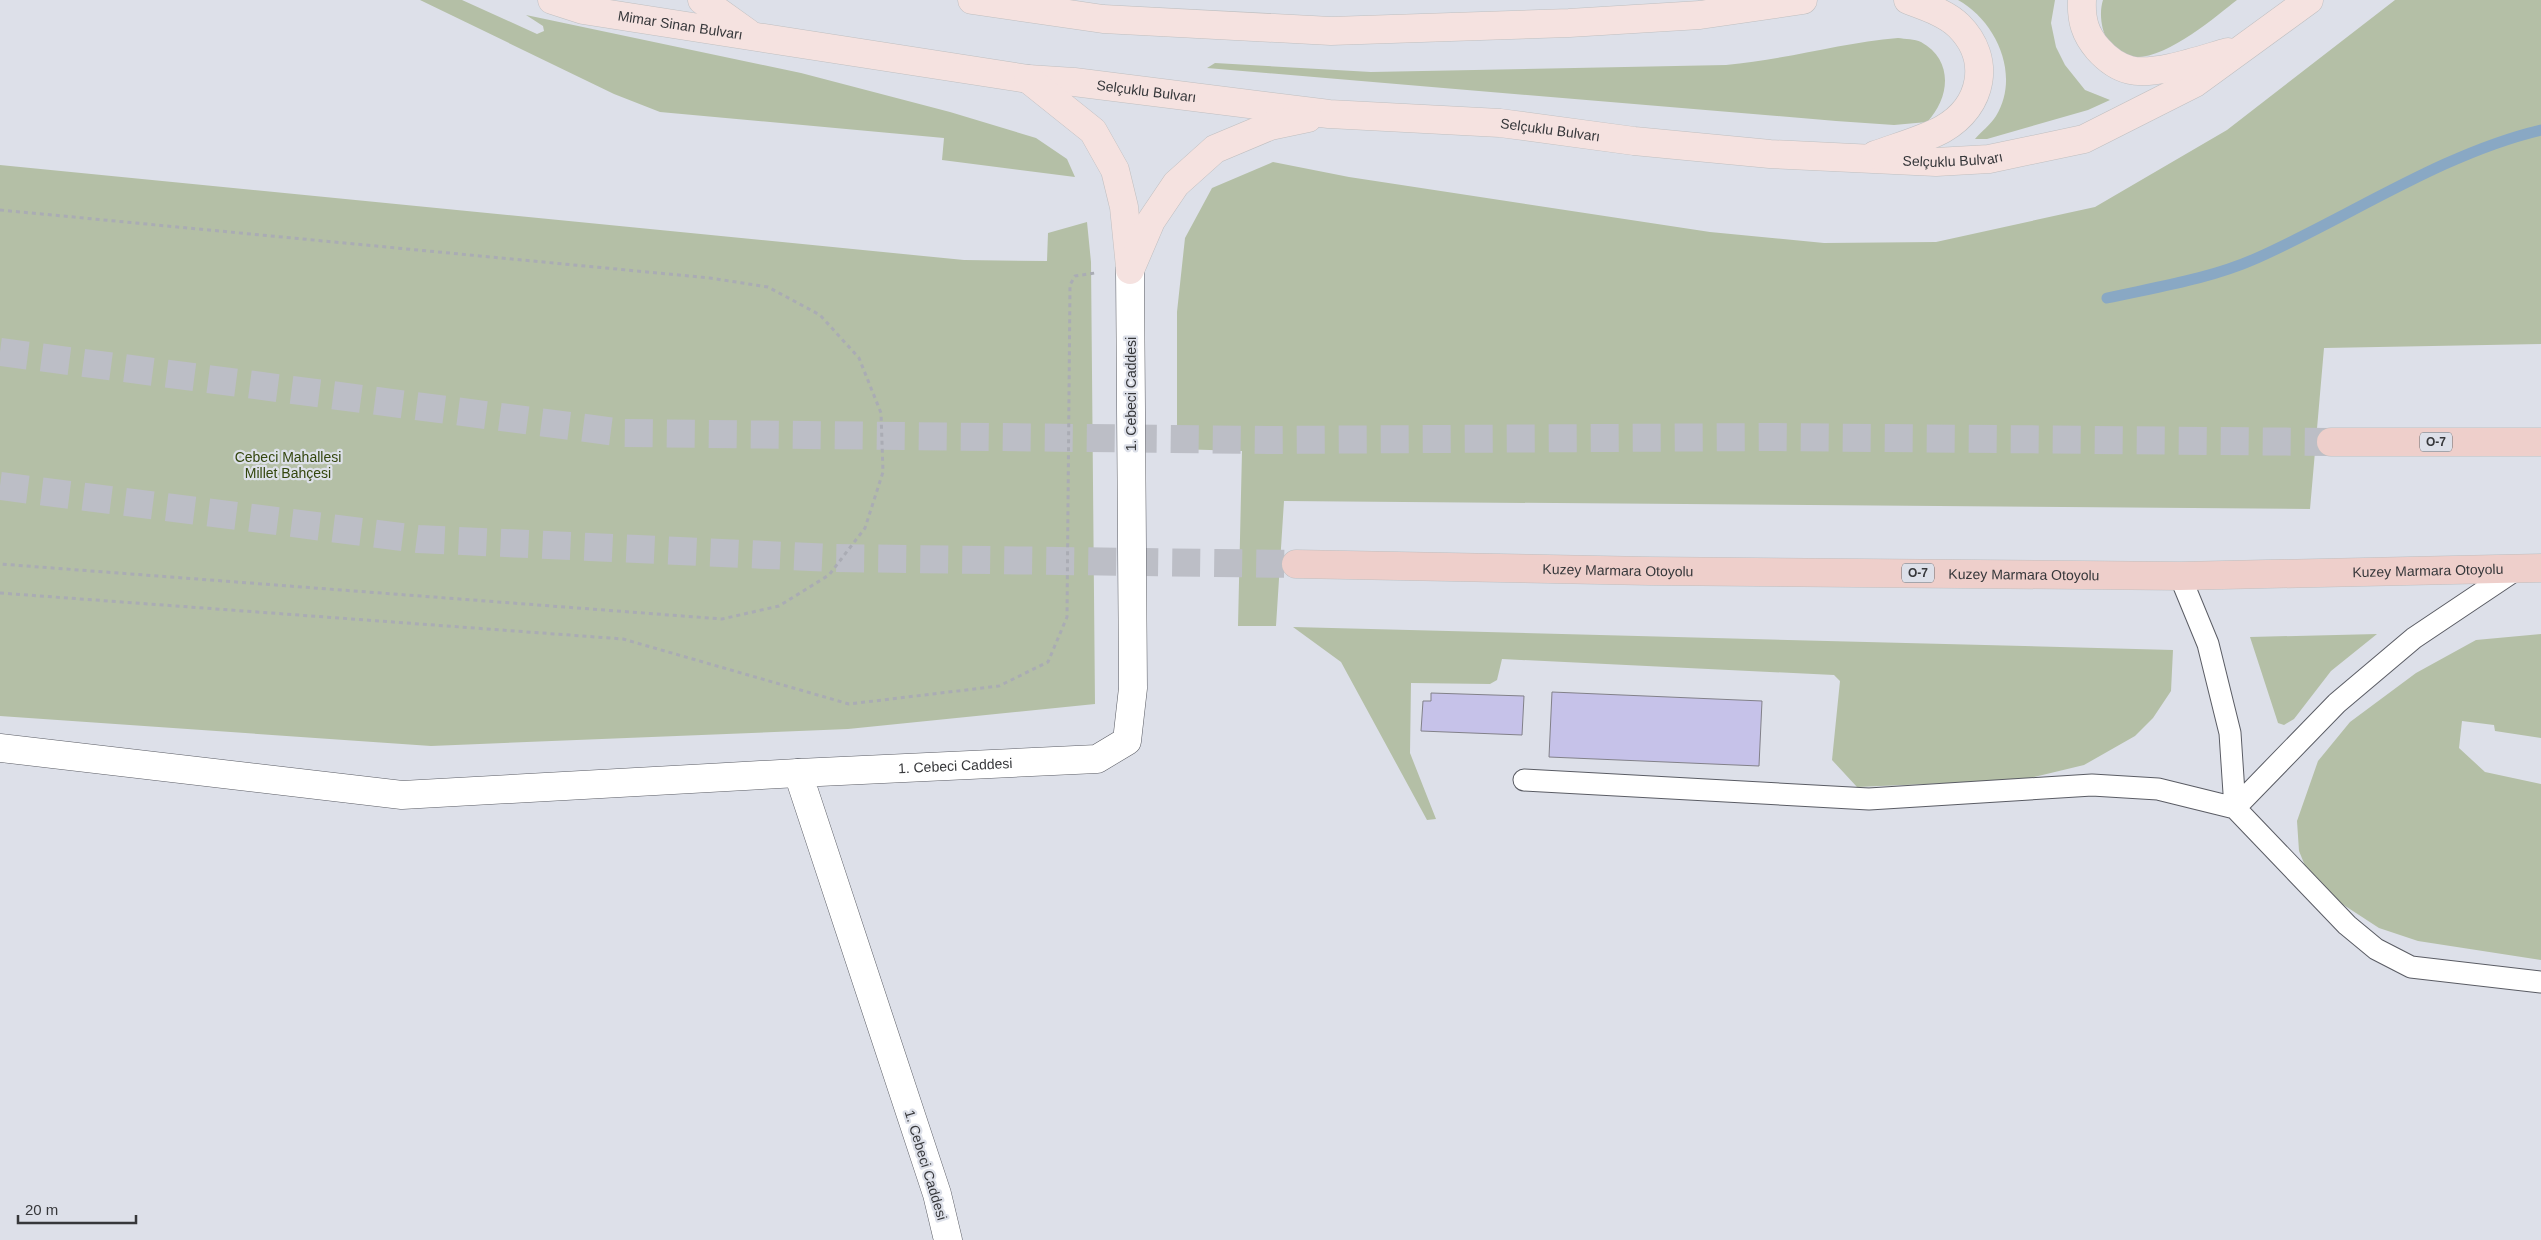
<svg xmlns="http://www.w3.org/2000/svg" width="2541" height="1240" font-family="Helvetica,sans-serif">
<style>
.green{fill:#b4bfa6}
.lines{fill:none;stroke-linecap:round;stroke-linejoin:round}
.stream{stroke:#89a8c4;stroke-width:11}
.building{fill:#c6c2e9;stroke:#828189}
.motorway-tunnel{stroke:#bcbec6;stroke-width:28;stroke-dasharray:28 14;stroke-linecap:butt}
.service-casing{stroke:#5a5c64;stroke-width:23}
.minor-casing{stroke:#5a5c64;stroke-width:29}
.tertiary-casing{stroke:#5a5c64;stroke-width:29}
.primary-casing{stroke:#bfbfc0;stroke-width:29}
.motorway-casing{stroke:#bfbfc0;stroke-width:29}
.path{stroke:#aaacb4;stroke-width:3;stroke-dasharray:4 4;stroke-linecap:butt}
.service{stroke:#fff;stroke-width:21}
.minor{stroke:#fff;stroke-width:28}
.tertiary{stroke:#fff;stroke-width:28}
.primary{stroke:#f5e2e0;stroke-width:28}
.motorway{stroke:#eecfcb;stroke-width:28}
.labels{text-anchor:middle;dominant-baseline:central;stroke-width:4.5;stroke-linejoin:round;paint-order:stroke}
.shield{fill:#dde0e9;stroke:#686a6e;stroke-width:1}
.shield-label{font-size:12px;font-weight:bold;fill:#36373a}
.street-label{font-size:14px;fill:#36373a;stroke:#dde0e9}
.park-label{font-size:14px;fill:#33460d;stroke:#dde0e9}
</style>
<rect width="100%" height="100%" fill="#dde0e9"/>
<path class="green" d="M 420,0 L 462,0 L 537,34 L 544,31 L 543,26 L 526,15 L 801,73 L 950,112 L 1036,138 L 1067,159 L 1075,177 L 942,160 L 944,138 L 660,112 L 614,94 Z
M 1958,0 L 2055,0 L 2051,23 L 2056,47 L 2065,65 L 2085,90 L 2110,100 L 2088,110 L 1987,139 L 1975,139 C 1981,132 1991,124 1996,116 C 2021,75 1996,21 1958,0 Z
M 2103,0 L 2237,0 C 2211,20 2135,88 2108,41 C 2101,30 2099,12 2103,0 Z
M 2395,0 L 2541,0 L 2541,344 L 2324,348 L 2310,509 L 1284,501 L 1276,626 L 1238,626 L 1242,451 L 1177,449 L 1177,312 L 1185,238 L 1212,188 L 1273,162 L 1349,177 L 1710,232 L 1824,243 L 1936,242 L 2095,207 L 2227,130 Z
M 1898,38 C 1905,39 1915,39 1921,42 C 1954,60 1950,98 1927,122 L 1894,125 L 1836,121 L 1207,68 L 1215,63 L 1371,72 L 1726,65 C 1784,60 1840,43 1898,38 Z
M 0,165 L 964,260 L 1047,261 L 1048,233 L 1087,222 L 1091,262 L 1095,704 L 848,729 L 431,746 L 0,716 Z
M 1293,627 L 2173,650 L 2171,691 L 2153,718 L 2135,736 L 2084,765 L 2021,780 L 1857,787 L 1832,760 L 1840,681 L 1834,675 L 1502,659 L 1497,680 L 1490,684 L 1411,683 L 1410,753 L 1436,819 L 1427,820 L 1341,662 Z
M 2377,634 L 2331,671 L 2294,719 L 2284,725 L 2278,723 L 2250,637 Z
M 2541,634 L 2541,738 L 2495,731 L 2494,725 L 2462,721 L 2459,748 L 2485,772 L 2541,784 L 2541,960 L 2418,941 L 2379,928 L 2336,900 L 2308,873 L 2299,851 L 2297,821 L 2318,761 L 2350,722 L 2416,673 L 2476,640 Z"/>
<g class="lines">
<path class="stream" d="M 2107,298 C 2157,287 2210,279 2257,258 C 2349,217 2443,153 2541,130"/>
</g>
<path class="building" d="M 1552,692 L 1762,701 L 1759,766 L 1549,757 Z
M 1431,693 L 1524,696 L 1522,735 L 1421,731 L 1423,701 L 1431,701 Z"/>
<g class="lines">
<path class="motorway-tunnel" d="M 0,352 L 624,433 L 1268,440 L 1770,437 L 2331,442
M 0,486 L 418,539 L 832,558 L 1296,564"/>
<defs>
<path id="service" d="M 2180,576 L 2208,644 L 2230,733 L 2235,808
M 1524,780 L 1869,799 L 2092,785 L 2158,789 L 2235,808 L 2347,925 L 2376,949 L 2411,967 L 2541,982
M 2235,808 L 2337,703 L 2414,638 L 2517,569"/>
<path id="minor" d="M 0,748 L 402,795 L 798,773"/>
<g id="tertiary">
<path id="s1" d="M 948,1240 L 937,1194 L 798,773 L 1097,759 L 1127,741 L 1133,688 L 1130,270"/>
</g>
<g id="primary">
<path id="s2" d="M 552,0 L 583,10 L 1028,79 L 1074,82 L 1329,114 L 1500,123 L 1634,141 L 1770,154 L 1936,162 L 1989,159 L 2084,139 L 2195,83 L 2309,0"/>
<path d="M 702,0 L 748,33"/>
<path d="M 972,0 L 1103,19 L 1331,31 L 1569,23 L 1700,15 L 1803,0"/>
<path d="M 2082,0 C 2081,20 2085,34 2098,49 C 2106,58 2118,67 2130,70 C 2155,76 2203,59 2228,52"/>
<path d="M 1028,79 L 1093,131 L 1115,170 L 1124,207 L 1130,267"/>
<path d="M 1875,155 C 1897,147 1923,140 1943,129 C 1983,106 1992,59 1959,26 C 1946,13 1924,6 1908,0"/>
<path d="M 1130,270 L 1151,221 L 1176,184 L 1215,149 L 1270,126 L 1308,118"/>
</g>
<g id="motorway">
<path d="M 2331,442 L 2541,442"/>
<path id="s3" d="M 1296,564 L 1649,571 L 2180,576 L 2541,568"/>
</g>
</defs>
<use href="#service" class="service-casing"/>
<use href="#minor" class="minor-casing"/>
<use href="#tertiary" class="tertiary-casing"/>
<use href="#primary" class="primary-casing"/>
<use href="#motorway" class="motorway-casing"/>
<path class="path" d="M 0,210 L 710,278 L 768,287 L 820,315 L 859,358 L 881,413 L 883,472 L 865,528 L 829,575 L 779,606 L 722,619 L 0,564
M 0,593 L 623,639 L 849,704 L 999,686 L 1048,662 L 1067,617 L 1070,285 L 1075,276 L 1095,273"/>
<use href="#service" class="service"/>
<use href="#minor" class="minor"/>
<use href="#tertiary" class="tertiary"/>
<use href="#primary" class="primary"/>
<use href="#motorway" class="motorway"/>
</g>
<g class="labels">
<g class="shield">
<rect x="2420" y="432.5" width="32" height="19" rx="4"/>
<rect x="1902" y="563.5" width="32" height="19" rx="4"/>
</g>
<g class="shield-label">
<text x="2436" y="442">O-7</text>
<text x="1918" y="573">O-7</text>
</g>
<g class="street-label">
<text stroke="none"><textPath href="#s2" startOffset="131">Mimar Sinan Bulvarı</textPath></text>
<text stroke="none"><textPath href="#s2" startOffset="602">Selçuklu Bulvarı</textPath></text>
<text stroke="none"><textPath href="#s2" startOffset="1008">Selçuklu Bulvarı</textPath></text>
<text stroke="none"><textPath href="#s2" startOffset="1412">Selçuklu Bulvarı</textPath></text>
<text transform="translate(1131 394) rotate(-90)">1. Cebeci Caddesi</text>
<text stroke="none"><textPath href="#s3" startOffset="322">Kuzey Marmara Otoyolu</textPath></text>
<text stroke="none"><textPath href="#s3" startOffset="1132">Kuzey Marmara Otoyolu</textPath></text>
<text stroke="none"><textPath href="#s3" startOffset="728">Kuzey Marmara Otoyolu</textPath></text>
<text stroke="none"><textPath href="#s1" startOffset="648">1. Cebeci Caddesi</textPath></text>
<text transform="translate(926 1165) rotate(73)">1. Cebeci Caddesi</text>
</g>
<g class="park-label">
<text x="288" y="457">Cebeci Mahallesi<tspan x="288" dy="16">Millet Bahçesi</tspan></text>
</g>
</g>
<path d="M18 1215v8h118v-8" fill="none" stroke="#36373a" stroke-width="2.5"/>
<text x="25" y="1215" font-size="15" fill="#36373a" stroke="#dde0e9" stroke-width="4" paint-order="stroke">20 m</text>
</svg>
